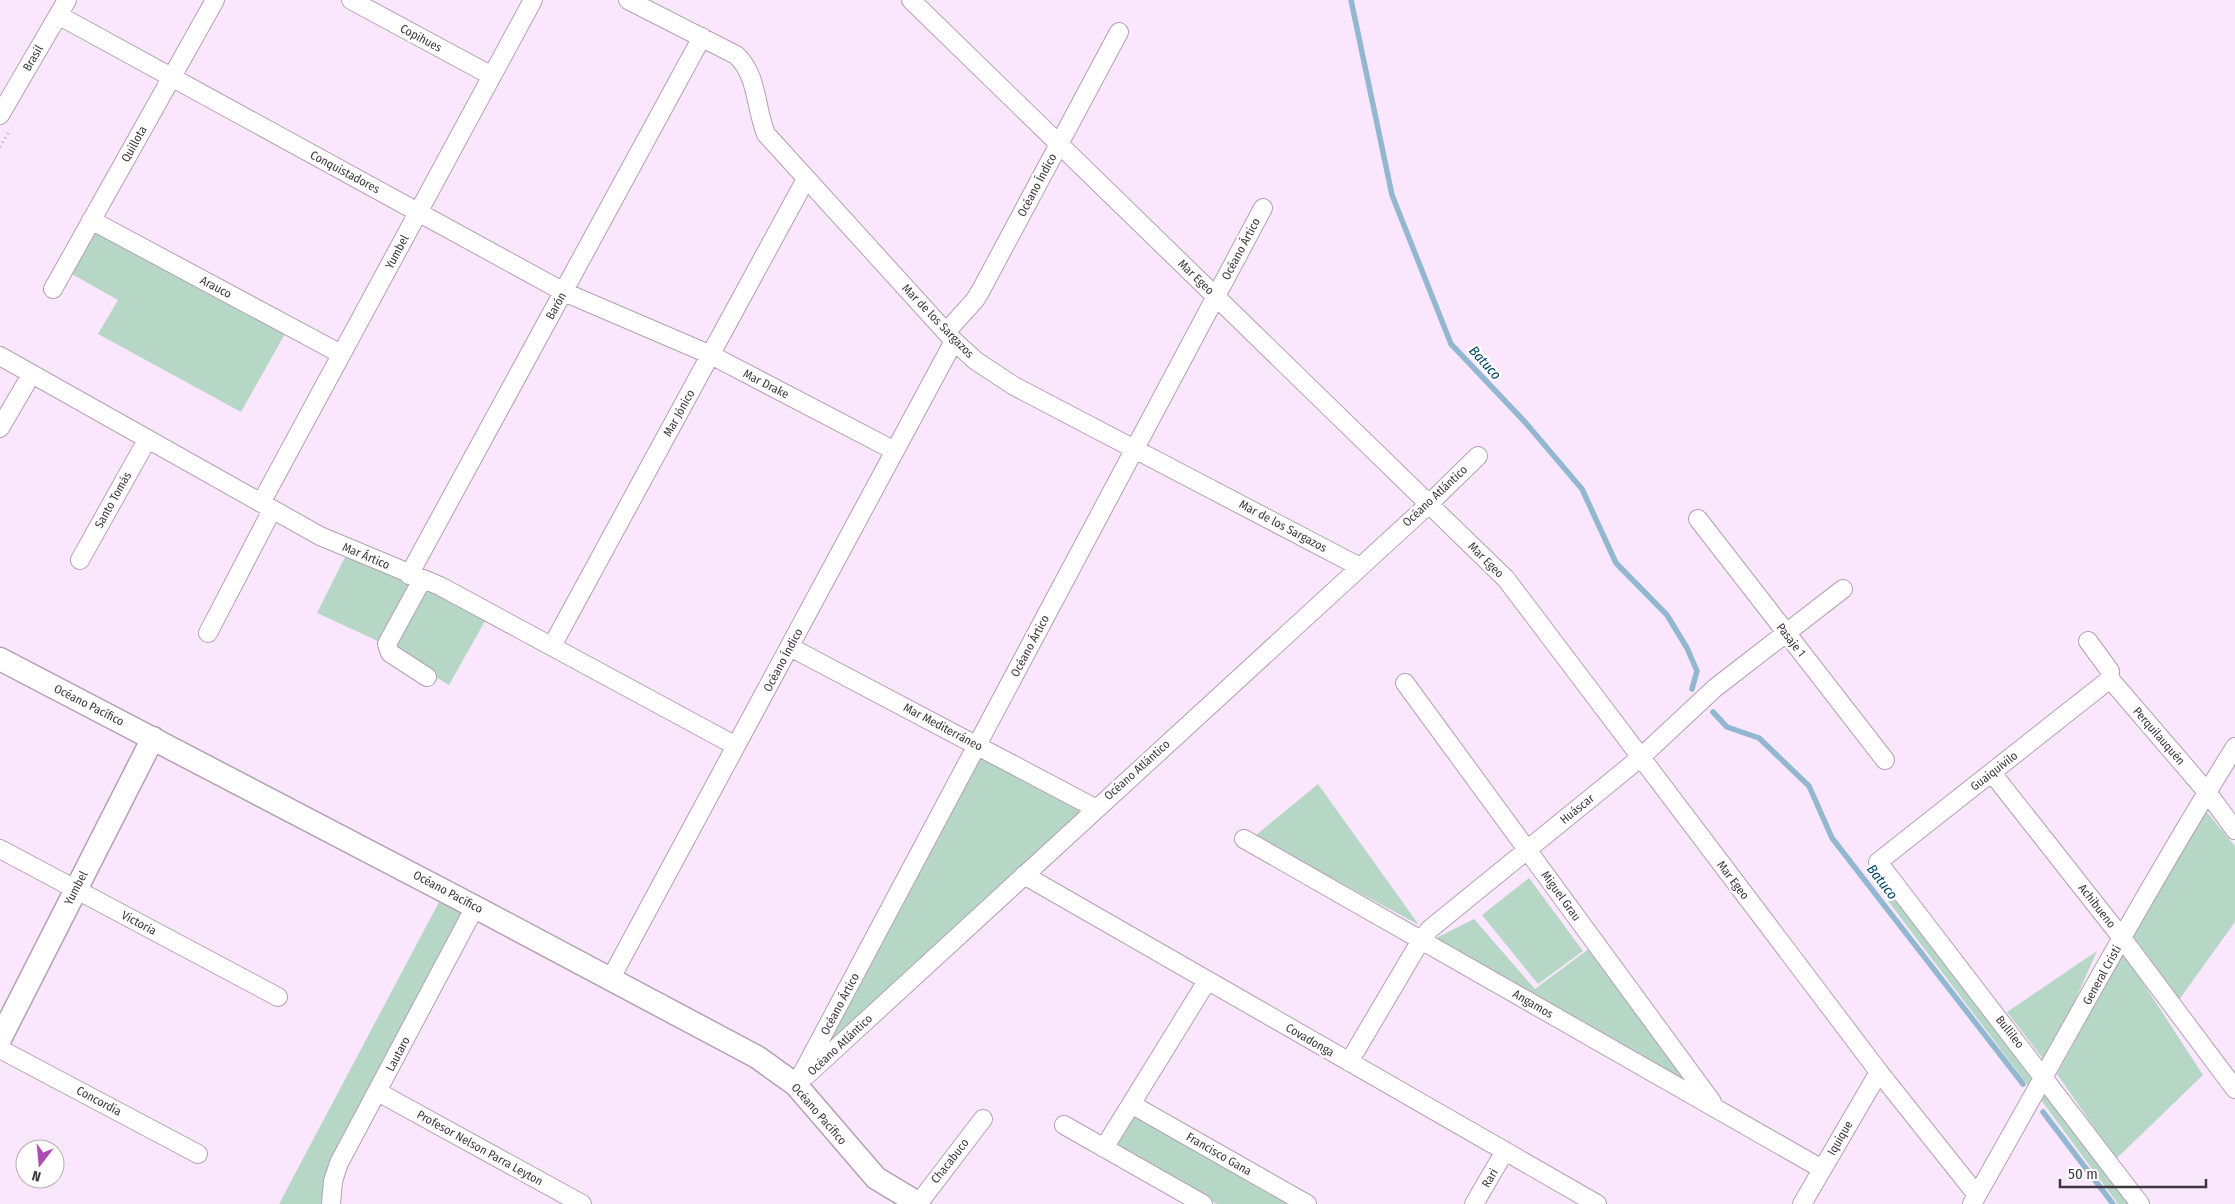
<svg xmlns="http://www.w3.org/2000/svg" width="2235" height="1204" font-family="'Fira Sans Condensed',sans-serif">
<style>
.green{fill:#b6d7c5}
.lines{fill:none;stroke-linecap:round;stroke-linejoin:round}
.stream{stroke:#92b7d0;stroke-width:5.5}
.minor-casing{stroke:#b3a0b4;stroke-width:20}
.tertiary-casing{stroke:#b3a0b4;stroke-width:25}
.path{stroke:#b3a4b5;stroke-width:3;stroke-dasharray:1 4;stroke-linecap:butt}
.minor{stroke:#fff;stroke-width:18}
.tertiary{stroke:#fff;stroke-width:22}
.labels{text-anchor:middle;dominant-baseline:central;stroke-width:5;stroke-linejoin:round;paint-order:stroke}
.street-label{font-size:12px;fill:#3f3740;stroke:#fff}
.water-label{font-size:14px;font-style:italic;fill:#004568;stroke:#fff}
</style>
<rect width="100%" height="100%" fill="#fbe7fd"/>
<path class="green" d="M 94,229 L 186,281 L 286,332 L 241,412 L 98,334 L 118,300 L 70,273 Z
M 346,555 L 414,582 L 380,642 L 317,613 Z
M 423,589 L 439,593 L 485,621 L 449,685 L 395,653 L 393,644 Z
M 979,753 L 1082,811 L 816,1061 Z
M 1318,784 L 1419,925 L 1255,836 Z
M 2205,810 L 2235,846 L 2235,922 L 2176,1004 L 2130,942 Z
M 1874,865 L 2040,1079 L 2033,1092 L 1866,872 Z
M 1529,878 L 1583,951 L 1538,984 L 1482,915 Z
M 439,902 L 461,913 L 326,1176 L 321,1204 L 279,1204 Z
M 1474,919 L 1535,989 L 1590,948 L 1699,1093 L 1432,940 Z
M 2097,951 L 2047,1064 L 2007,1012 Z
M 2123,952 L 2203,1075 L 2116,1159 L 2057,1074 Z
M 2046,1090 L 2131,1204 L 2118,1204 L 2041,1100 Z
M 1135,1114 L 1289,1204 L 1217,1204 L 1114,1147 Z"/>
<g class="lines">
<path class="stream" d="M 1351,0 L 1392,195 L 1451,344 L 1525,422 L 1582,489 L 1616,563 L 1667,615 L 1687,648 L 1697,671 L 1692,689
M 1713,712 L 1727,727 L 1759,738 L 1809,786 L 1832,838 L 2023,1084
M 2043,1112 L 2113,1204"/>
<defs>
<path id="minor" d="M 351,0 L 492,76
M 628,0 L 736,55 C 758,75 755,107 766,134 L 954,341 L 976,361 L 1014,386 L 1360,567
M 911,0 L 1506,579 L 1879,1072 L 1977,1195
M 58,15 L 564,292 L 711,355 L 895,451
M 0,115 L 67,0
M 91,220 L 341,354
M 53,289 L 215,0
M 946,332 L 975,300 L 981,290 L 1119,32
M 0,356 L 320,536 L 440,586 L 736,746
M 0,428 L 31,375
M 261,503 L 533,0
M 1698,519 L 1885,760
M 80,560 L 147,440
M 409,575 L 702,37
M 422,580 L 387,644 L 390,653 L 427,677
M 208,633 L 272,510
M 2088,641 L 2110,671 L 2110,679 L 2207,792 L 2235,830
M 552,646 L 806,179
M 790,647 L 1095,808
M 2110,679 L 1878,862 L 2140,1204
M 1405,683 L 1712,1102
M 1992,773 L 2122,938 L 2235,1089
M 1244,839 L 1822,1169
M 0,849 L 278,997
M 1024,875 L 1597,1204
M 611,978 L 954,341
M 0,1049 L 198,1154
M 1349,1062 L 1421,940 L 1430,929 L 1640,758 L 1715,688 L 1843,589
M 807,1075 L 1429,504 L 1478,456
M 796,1085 L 1263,208
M 378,1092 L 582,1204
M 1131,1104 L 1307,1204
M 1064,1125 L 1203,1204
M 1104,1148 L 1207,981
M 331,1204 L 333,1181 L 339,1163 L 475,907
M 918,1204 L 983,1119
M 1474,1204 L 1505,1151
M 1802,1204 L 1879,1072
M 1972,1204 C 2059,1051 2142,896 2235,747"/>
<path id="tertiary" d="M 0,659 L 475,907 L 757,1057 L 796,1085 L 876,1178 L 919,1204
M 0,1039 L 153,738"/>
</defs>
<use href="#minor" class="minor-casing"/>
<use href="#tertiary" class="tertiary-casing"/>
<path class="path" d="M 0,147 L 10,130"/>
<use href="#minor" class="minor"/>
<use href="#tertiary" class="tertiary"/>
</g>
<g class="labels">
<g class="street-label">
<text transform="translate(421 38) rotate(28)">Copihues</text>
<text transform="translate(33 58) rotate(-60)">Brasil</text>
<text transform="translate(134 144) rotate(-61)">Quillota</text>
<text transform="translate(345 172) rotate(28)">Conquistadores</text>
<text transform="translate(1037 185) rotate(-62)">Océano Índico</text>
<text transform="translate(1241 249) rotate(-62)">Océano Ártico</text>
<text transform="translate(397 252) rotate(-62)">Yumbel</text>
<text transform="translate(1196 277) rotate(44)">Mar Egeo</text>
<text transform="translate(216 287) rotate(28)">Arauco</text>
<text transform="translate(556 306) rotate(-61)">Barón</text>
<text transform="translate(938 321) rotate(46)">Mar de los Sargazos</text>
<text transform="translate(766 384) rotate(27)">Mar Drake</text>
<text transform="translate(679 413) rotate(-61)">Mar Jónico</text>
<text transform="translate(1435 496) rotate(-43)">Océano Atlántico</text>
<text transform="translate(113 500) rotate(-61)">Santo Tomás</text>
<text transform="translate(1283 526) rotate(28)">Mar de los Sargazos</text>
<text transform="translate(366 556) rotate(23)">Mar Ártico</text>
<text transform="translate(1486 560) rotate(45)">Mar Egeo</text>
<text transform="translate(1791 640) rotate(52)">Pasaje 1</text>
<text transform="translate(1030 646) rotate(-62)">Océano Ártico</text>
<text transform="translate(783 660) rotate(-62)">Océano Índico</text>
<text transform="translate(89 705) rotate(27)">Océano Pacífico</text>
<text transform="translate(943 727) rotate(28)">Mar Mediterráneo</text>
<text transform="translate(2159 736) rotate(49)">Perquilauquén</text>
<text transform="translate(1137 770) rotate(-42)">Océano Atlántico</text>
<text transform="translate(1994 771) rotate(-38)">Guaiquivilo</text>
<text transform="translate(1577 809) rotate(-39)">Huáscar</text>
<text transform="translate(1733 880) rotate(53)">Mar Egeo</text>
<text transform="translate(76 888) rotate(-63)">Yumbel</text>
<text transform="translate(448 892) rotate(28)">Océano Pacífico</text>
<text transform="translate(1561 896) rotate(54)">Miguel Grau</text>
<text transform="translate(2097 906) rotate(52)">Achibueno</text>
<text transform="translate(139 923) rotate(28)">Victoria</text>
<text transform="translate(2102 975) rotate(-61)">General Cristi</text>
<text transform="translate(840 1004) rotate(-62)">Océano Ártico</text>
<text transform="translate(1533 1004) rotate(30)">Angamos</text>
<text transform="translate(2010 1032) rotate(52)">Bullileo</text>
<text transform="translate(1310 1040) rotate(30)">Covadonga</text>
<text transform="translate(840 1045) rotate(-43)">Océano Atlántico</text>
<text transform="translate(398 1054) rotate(-62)">Lautaro</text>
<text transform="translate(99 1101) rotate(28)">Concordia</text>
<text transform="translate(819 1114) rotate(49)">Océano Pacífico</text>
<text transform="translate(1840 1138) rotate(-60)">Iquique</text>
<text transform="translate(480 1148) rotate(29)">Profesor Nelson Parra Leyton</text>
<text transform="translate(1219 1154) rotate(30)">Francisco Gana</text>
<text transform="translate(950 1161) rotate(-52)">Chacabuco</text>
<text transform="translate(1490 1178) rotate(-60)">Rari</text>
</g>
<g class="water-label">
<text transform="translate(1485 363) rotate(48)">Batuco</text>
<text transform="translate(1882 882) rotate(52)">Batuco</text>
</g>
</g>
<g transform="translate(40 1164) rotate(196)"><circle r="24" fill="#ffffff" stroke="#b2afb3"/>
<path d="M0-4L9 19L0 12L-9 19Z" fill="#ac4bb3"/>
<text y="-8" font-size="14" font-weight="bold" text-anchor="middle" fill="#3f3740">N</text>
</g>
<path d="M2060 1179v8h146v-8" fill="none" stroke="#3f3740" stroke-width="2.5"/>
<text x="2068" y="1179" font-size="15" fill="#3f3740" stroke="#ffffff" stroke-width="4" paint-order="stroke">50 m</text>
</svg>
